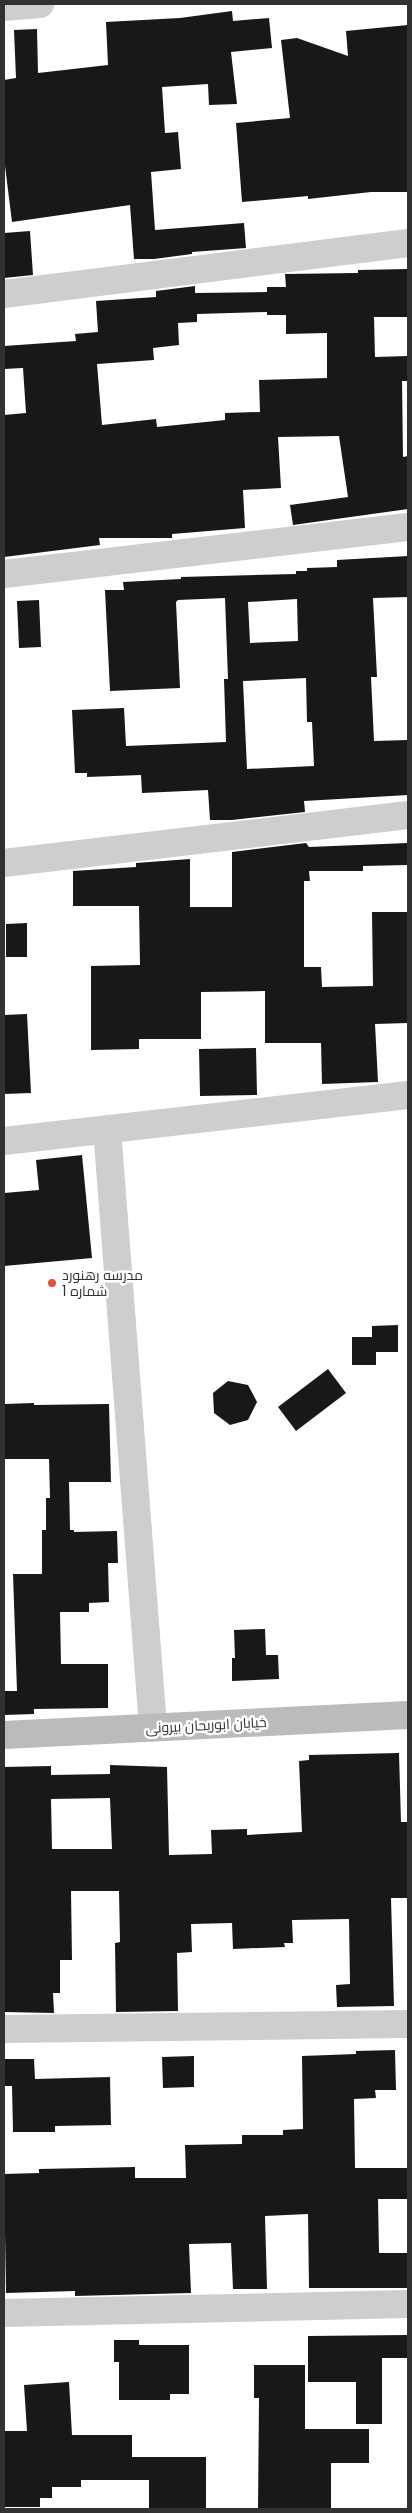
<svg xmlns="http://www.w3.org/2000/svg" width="412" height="2513" font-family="Poppins,Cairo,sans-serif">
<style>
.building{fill:#181818;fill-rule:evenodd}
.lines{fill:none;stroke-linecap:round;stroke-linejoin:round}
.street{stroke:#cecece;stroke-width:28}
.secondary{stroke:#bbb;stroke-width:28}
.poi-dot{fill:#e65136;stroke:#fff;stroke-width:2}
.labels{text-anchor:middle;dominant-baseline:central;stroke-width:5;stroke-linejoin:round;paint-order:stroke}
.poi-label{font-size:14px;fill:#313131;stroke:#fff;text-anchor:start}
.street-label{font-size:14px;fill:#313131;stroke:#fff}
</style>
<rect width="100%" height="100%" fill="#fff"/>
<path class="building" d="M 232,11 L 233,21 L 269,18 L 272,48 L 231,52 L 237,104 L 209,105 L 208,84 L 162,87 L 165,133 L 178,132 L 181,169 L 151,172 L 155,230 L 244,223 L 246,248 L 192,252 L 192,254 L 154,259 L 134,259 L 130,205 L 12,222 L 4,158 L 4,80 L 16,78 L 14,30 L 37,29 L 38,73 L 108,65 L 106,22 L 180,18 Z
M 408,25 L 408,192 L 371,192 L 308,199 L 308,196 L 242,202 L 236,123 L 290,118 L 281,40 L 297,38 L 348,56 L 346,31 Z
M 30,231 L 33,275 L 4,278 L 4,233 Z
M 408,269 L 408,317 L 374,317 L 375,357 L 408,356 L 408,381 L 402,381 L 403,457 L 408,456 L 408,509 L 293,525 L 290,505 L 348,497 L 339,436 L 278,437 L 281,488 L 243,490 L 245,528 L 172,534 L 172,538 L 99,538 L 100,545 L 4,557 L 4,415 L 26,413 L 23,368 L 4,369 L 4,346 L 76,341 L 75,334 L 98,332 L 96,301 L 156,297 L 156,291 L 195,286 L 195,293 L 267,292 L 267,287 L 286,287 L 285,274 L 358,273 L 358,270 ZM 267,312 L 267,315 L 286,315 L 286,334 L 327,333 L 327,378 L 259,380 L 260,412 L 225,413 L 225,420 L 157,427 L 156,419 L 102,425 L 97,364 L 154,360 L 153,348 L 179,345 L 178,323 L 197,322 L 197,314 Z
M 408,556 L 408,597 L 373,598 L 377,677 L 371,677 L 374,741 L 408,740 L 408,795 L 304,801 L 305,812 L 232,820 L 210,820 L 208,790 L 142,793 L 141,775 L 87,777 L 87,773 L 75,773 L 72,710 L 124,708 L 126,746 L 226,742 L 224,679 L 228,679 L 225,598 L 178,600 L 176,602 L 180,688 L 110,691 L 105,590 L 124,590 L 123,582 L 181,579 L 181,577 L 296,574 L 296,571 L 307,571 L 307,568 L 337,567 L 337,560 ZM 297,599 L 298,641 L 250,643 L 248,602 ZM 306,678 L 307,722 L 312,722 L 314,766 L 247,769 L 243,681 Z
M 39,600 L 41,647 L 19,648 L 17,601 Z
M 306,843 L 309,847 L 408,843 L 408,865 L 363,866 L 363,871 L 309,871 L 310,881 L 304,881 L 304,967 L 321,967 L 322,987 L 373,986 L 372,912 L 408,912 L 408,1023 L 375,1024 L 378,1082 L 322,1084 L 321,1043 L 265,1043 L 265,991 L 201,992 L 201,1039 L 139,1039 L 139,1049 L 91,1050 L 91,966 L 140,965 L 139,906 L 73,906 L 73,871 L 136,867 L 136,863 L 190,859 L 190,907 L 232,907 L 232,852 Z
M 27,923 L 27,957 L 6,957 L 6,924 Z
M 27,1014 L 31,1093 L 4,1094 L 4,1015 Z
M 256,1048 L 257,1095 L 200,1096 L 199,1049 Z
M 82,1155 L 92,1258 L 4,1266 L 4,1193 L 39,1190 L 36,1160 Z
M 398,1325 L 398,1352 L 376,1352 L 376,1365 L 352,1365 L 352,1337 L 372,1337 L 372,1326 Z
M 328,1369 L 346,1393 L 296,1431 L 278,1407 Z
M 228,1381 L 248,1385 L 257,1402 L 248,1420 L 230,1425 L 214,1413 L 213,1393 Z
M 34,1403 L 34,1405 L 109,1404 L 111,1482 L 69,1482 L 70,1530 L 74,1530 L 74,1532 L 117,1531 L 118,1563 L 108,1563 L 109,1602 L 89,1603 L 89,1612 L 60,1612 L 61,1664 L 108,1664 L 108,1708 L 34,1709 L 34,1714 L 4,1715 L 4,1691 L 17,1691 L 13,1574 L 42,1574 L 42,1530 L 46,1530 L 46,1498 L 50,1498 L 49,1459 L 4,1459 L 4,1404 Z
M 265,1629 L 266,1655 L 278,1655 L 279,1679 L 232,1681 L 232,1658 L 235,1658 L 234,1630 Z
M 399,1753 L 401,1822 L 408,1822 L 408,1898 L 391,1898 L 394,2006 L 337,2007 L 336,1985 L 350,1984 L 349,1919 L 292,1920 L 293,1943 L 284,1943 L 285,1947 L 233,1949 L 232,1923 L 191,1924 L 192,1952 L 177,1953 L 178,2011 L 116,2012 L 115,1943 L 120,1942 L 119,1891 L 71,1891 L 72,1960 L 60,1960 L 60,1993 L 53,1993 L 54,2013 L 4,2012 L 4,1767 L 51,1766 L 51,1775 L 110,1774 L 110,1765 L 167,1767 L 169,1855 L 212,1854 L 211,1830 L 247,1829 L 247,1835 L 302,1832 L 299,1761 L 309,1760 L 309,1755 ZM 110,1798 L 112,1849 L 52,1849 L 51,1799 Z
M 395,2050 L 396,2090 L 375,2090 L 376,2098 L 354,2099 L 355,2168 L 408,2168 L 408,2199 L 378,2199 L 379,2253 L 408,2253 L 408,2288 L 309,2288 L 308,2214 L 265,2216 L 267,2289 L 233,2289 L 231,2243 L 189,2244 L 191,2293 L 75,2296 L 75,2291 L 6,2293 L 4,2174 L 39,2173 L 39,2169 L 135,2167 L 135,2178 L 186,2178 L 185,2145 L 242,2144 L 242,2135 L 283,2135 L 283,2130 L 303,2129 L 302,2056 L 356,2054 L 356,2051 Z
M 194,2056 L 194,2087 L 163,2088 L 162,2057 Z
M 4,2059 L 34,2059 L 35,2079 L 110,2077 L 111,2125 L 55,2126 L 55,2132 L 13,2132 L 12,2086 L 4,2086 Z
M 408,2335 L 408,2358 L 382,2358 L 382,2424 L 356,2424 L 356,2382 L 308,2382 L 308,2336 Z
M 114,2340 L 139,2340 L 139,2345 L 189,2345 L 189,2394 L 170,2394 L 170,2400 L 119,2400 L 119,2362 L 114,2362 Z
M 254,2365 L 305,2365 L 305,2429 L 369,2429 L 369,2463 L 331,2463 L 331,2509 L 258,2509 L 259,2398 L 254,2398 Z
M 69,2382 L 72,2435 L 132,2435 L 132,2457 L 206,2457 L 206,2509 L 149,2509 L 149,2480 L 81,2480 L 81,2487 L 52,2487 L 52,2498 L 40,2498 L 40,2507 L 4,2507 L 4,2431 L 27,2431 L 24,2385 Z"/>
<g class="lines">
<path class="street" d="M 4,7 L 40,4
M 4,294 L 408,243
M 4,574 L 408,527
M 4,863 L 408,815
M 107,1129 L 153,1727
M 4,1141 L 408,1095
M 4,2029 L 408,2024
M 4,2313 L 408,2304"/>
<path class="secondary" d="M 4,1735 L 408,1715"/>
</g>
<circle class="poi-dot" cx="52" cy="1283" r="5"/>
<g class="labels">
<g class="poi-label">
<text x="62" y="1275">مدرسه رهنورد<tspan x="62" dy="16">شماره 1</tspan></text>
</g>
<g class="street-label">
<text transform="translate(206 1725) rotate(-3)">خیابان ابوریحان بیرونی</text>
</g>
</g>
<rect width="412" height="2513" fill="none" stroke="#313131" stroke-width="10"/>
</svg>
